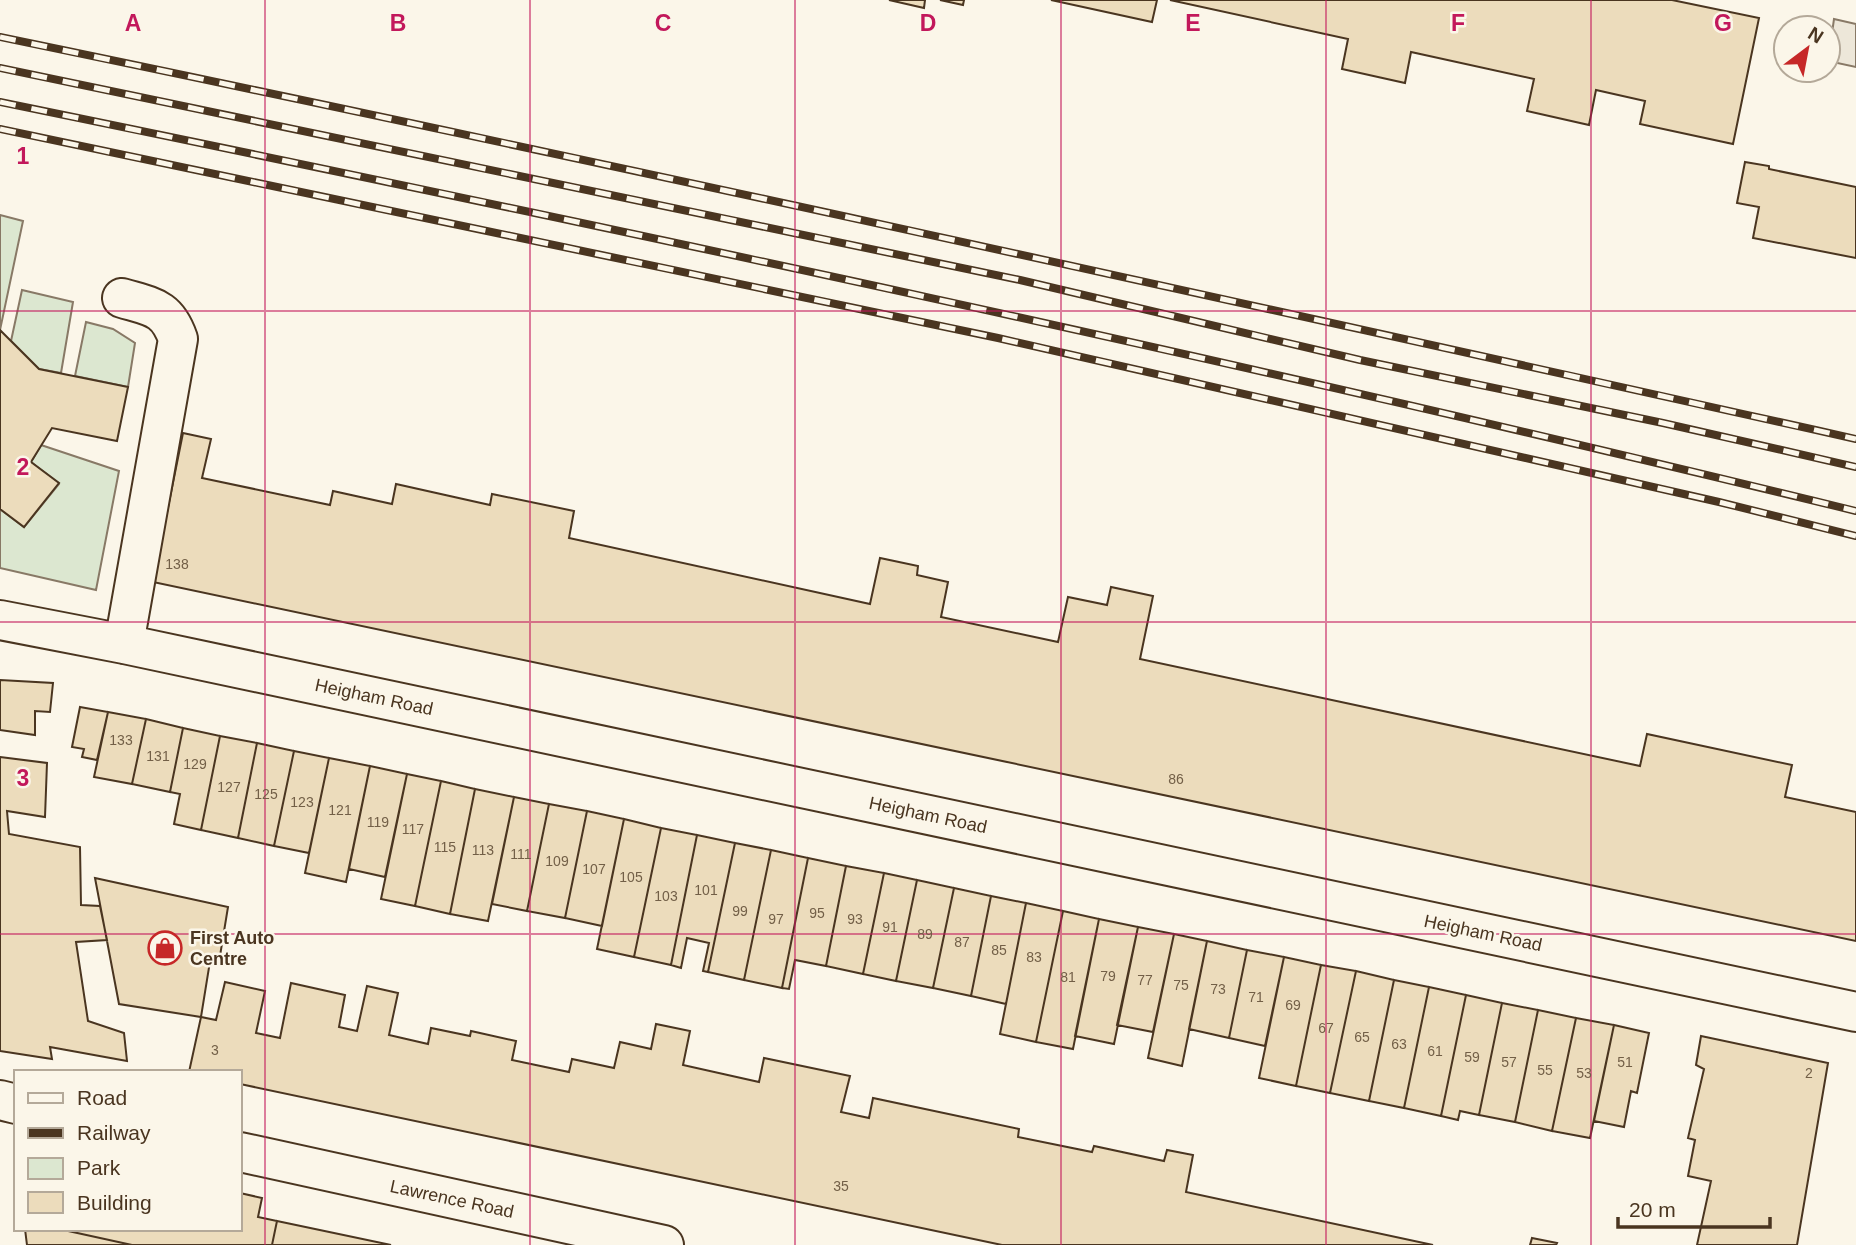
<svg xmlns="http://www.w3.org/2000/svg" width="1856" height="1245" font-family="Helvetica,sans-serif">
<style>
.green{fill:#dce7d0;stroke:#887966;stroke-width:2}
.parking{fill:#ede7d9;stroke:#887966;stroke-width:2}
.building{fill:#ecdcbc;stroke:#4a3520;stroke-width:2}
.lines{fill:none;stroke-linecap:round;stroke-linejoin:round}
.minor-casing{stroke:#4a3520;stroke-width:42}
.minor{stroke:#fbf6e9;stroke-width:38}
.rail-casing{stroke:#4a3520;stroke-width:8}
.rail{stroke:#fbf6e9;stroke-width:5;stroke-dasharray:16;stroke-linecap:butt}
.grid{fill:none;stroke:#c2185b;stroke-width:2;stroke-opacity:0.55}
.labels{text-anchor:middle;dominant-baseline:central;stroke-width:5;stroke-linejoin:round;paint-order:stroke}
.number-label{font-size:14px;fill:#725f47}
.street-label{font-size:18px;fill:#4a3520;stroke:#fbf6e9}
.poi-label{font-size:18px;font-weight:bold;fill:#4a3520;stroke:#fbf6e9;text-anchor:start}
.grid-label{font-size:23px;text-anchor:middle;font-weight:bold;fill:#c2185b;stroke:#fbf6e9;stroke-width:5;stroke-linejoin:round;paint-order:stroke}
</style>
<rect width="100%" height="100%" fill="#fbf6e9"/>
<path class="green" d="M 0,215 L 23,221 L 0,330 Z
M 22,290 L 73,302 L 61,373 L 39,369 L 11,341 Z
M 86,322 L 113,329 L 135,343 L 128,387 L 75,376 Z
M 41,445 L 119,471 L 96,590 L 0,568 L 0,509 L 24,527 L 59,484 L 31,462 Z"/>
<path class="parking" d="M 1834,19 L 1856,24 L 1856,67 L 1828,61 Z"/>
<path class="building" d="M 889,0 L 925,0 L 924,8 Z
M 940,0 L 964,0 L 963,5 Z
M 1051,0 L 1157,0 L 1152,22 Z
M 1170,0 L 1672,0 L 1759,18 L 1733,144 L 1640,124 L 1645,101 L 1596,90 L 1589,125 L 1527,111 L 1534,79 L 1411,52 L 1405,83 L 1342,69 L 1348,39 Z
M 1745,162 L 1769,166 L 1769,169 L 1856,187 L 1856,258 L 1753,238 L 1759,207 L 1737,203 Z
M 0,330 L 39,369 L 128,387 L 117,441 L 52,428 L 31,462 L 59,483 L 24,527 L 0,509 Z
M 183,433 L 211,439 L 202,478 L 330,505 L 333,491 L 392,504 L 396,484 L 490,505 L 492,494 L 574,511 L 569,538 L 870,604 L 880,558 L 918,566 L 917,575 L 948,582 L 941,617 L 1058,642 L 1068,597 L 1107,605 L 1111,587 L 1153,596 L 1140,659 L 1640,766 L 1647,734 L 1792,765 L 1785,797 L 1856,812 L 1856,941 L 153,582 Z
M 0,680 L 53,683 L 50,712 L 35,711 L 35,735 L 0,730 Z
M 80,707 L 108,712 L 97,760 L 82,757 L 84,749 L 72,747 Z
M 108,712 L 146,719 L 132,784 L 94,777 Z
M 146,719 L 183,728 L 170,792 L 132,784 Z
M 183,728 L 220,736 L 201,830 L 174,824 L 180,794 L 170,792 Z
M 220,736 L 257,743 L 238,838 L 201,830 Z
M 257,743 L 294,751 L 274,846 L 238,838 Z
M 294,751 L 329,758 L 309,853 L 274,846 Z
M 0,757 L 47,763 L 45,817 L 7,811 L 9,834 L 80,847 L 81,905 L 100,906 L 107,940 L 76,942 L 88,1021 L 124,1033 L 127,1061 L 50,1047 L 52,1059 L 0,1051 Z
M 329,758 L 370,766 L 346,882 L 305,873 Z
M 370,766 L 407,774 L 385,877 L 349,869 Z
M 407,774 L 441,781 L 415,906 L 381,899 Z
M 441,781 L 475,789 L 450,914 L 415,906 Z
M 475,789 L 514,797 L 488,921 L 450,914 Z
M 514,797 L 549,804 L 527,911 L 492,904 Z
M 549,804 L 587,811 L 565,918 L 527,911 Z
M 587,811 L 624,819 L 602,926 L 565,918 Z
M 624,819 L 661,828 L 634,957 L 597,949 Z
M 661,828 L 697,835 L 671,965 L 634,957 Z
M 697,835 L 735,843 L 708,972 L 703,971 L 709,943 L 687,938 L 681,968 L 671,965 Z
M 735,843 L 771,850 L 744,980 L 708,972 Z
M 771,850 L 808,858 L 782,988 L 744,980 Z
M 808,858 L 846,866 L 826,966 L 795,960 L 789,989 L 782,988 Z
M 846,866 L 884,873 L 863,974 L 826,966 Z
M 884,873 L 917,880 L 896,981 L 863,974 Z
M 95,878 L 228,907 L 220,956 L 211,955 L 201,1017 L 119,1004 Z
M 917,880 L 954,888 L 933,988 L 896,981 Z
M 954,888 L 991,896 L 971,996 L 933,988 Z
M 991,896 L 1026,903 L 1006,1004 L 971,996 Z
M 1026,903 L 1063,911 L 1036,1042 L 1000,1034 Z
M 1063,911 L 1099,919 L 1073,1049 L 1036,1042 Z
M 1099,919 L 1138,927 L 1114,1044 L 1075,1036 Z
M 1138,927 L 1174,934 L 1153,1032 L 1117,1025 Z
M 1174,934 L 1207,941 L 1182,1066 L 1148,1058 Z
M 1207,941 L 1247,950 L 1229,1038 L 1189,1029 Z
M 1247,950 L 1284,957 L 1265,1046 L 1229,1038 Z
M 1284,957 L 1321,965 L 1296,1086 L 1259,1078 Z
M 1321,965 L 1356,971 L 1330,1093 L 1296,1086 Z
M 1356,971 L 1394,980 L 1369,1101 L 1330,1093 Z
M 1394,980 L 1429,987 L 1404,1108 L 1369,1101 Z
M 225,982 L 265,991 L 256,1033 L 280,1038 L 291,983 L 345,995 L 339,1027 L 357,1031 L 367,986 L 398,993 L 389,1035 L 428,1044 L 431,1028 L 470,1036 L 471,1031 L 516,1041 L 512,1060 L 569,1072 L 572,1059 L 614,1068 L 620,1042 L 651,1049 L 656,1024 L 690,1031 L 683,1065 L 759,1082 L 764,1058 L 850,1076 L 841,1112 L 869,1118 L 873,1098 L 1019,1129 L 1018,1137 L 1092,1152 L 1094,1146 L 1164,1161 L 1167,1150 L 1193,1155 L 1186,1192 L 1433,1245 L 1002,1245 L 240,1084 L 240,1072 L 189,1072 L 201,1017 L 216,1020 Z
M 1429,987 L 1466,995 L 1441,1116 L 1404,1108 Z
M 1466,995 L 1502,1003 L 1479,1115 L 1460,1111 L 1458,1120 L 1441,1116 Z
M 1502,1003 L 1538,1010 L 1515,1122 L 1479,1115 Z
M 1538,1010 L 1576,1018 L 1552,1131 L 1515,1122 Z
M 1576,1018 L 1614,1025 L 1590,1138 L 1552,1131 Z
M 1614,1025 L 1649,1033 L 1637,1093 L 1631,1091 L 1624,1127 L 1594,1121 Z
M 1701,1036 L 1828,1063 L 1797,1245 L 1697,1245 L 1711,1181 L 1688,1176 L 1695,1140 L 1688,1138 L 1704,1069 L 1696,1065 Z
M 240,1193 L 262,1198 L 258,1217 L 277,1221 L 272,1245 L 132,1245 L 59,1229 L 240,1229 Z
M 277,1221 L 391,1245 L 272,1245 Z
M 25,1229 L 59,1229 L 132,1245 L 27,1245 Z
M 1532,1238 L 1557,1243 L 1556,1245 L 1530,1245 Z"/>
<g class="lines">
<defs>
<path id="minor" d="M 122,298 C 152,307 167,307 178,339 L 124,644
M 0,620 L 124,644 L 1856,1012
M 0,1100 L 16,1104
M 240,1152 L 664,1245"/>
</defs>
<use href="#minor" class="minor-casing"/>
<use href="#minor" class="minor"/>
<defs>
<path id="rail" d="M 0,37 C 620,165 1238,302 1856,439
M 0,68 L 1020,280 L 1360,360 L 1663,423 L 1856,467
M 0,102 C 621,229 1241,361 1856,511
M 0,129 L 998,338 L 1719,502 L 1856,536"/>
</defs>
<use href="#rail" class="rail-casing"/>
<use href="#rail" class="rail"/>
</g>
<path class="grid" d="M 265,0 L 265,1245M 530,0 L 530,1245M 795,0 L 795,1245M 1061,0 L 1061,1245M 1326,0 L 1326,1245M 1591,0 L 1591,1245M 0,311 L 1856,311M 0,622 L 1856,622M 0,934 L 1856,934"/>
<defs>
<symbol id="shop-ring" viewBox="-11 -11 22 22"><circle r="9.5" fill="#fbf6e9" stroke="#c62828" stroke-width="1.5"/><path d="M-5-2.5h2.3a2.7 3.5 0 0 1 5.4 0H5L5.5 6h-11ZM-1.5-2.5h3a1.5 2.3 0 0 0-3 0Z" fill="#c62828"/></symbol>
</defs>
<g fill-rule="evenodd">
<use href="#shop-ring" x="146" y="929" width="38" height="38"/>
</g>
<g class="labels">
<g class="number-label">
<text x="177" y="564">138</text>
<text x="121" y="740">133</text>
<text x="158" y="756">131</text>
<text x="195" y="764">129</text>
<text x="1176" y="779">86</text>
<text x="229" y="787">127</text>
<text x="266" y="794">125</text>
<text x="302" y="802">123</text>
<text x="340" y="810">121</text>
<text x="378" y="822">119</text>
<text x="413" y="829">117</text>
<text x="445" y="847">115</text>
<text x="483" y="850">113</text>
<text x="521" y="854">111</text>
<text x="557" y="861">109</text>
<text x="594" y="869">107</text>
<text x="631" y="877">105</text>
<text x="706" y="890">101</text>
<text x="666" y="896">103</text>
<text x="740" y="911">99</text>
<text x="817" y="913">95</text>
<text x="776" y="919">97</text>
<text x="855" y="919">93</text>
<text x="890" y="927">91</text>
<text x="925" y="934">89</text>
<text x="962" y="942">87</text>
<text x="999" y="950">85</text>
<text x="1034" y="957">83</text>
<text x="1108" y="976">79</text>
<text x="1068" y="977">81</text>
<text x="1145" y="980">77</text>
<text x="1181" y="985">75</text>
<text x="1218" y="989">73</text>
<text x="1256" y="997">71</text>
<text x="1293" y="1005">69</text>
<text x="1326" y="1028">67</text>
<text x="1362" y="1037">65</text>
<text x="1399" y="1044">63</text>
<text x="215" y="1050">3</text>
<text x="1435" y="1051">61</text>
<text x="1472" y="1057">59</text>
<text x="1509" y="1062">57</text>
<text x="1625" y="1062">51</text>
<text x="1545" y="1070">55</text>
<text x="1584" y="1073">53</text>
<text x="1809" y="1073">2</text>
<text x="841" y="1186">35</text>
</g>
<g class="street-label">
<text transform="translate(374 697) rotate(12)">Heigham Road</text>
<text transform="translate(928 815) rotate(12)">Heigham Road</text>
<text transform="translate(1483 933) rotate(12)">Heigham Road</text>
<text transform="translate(452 1199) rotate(12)">Lawrence Road</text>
</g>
<g class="poi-label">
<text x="190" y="938">First Auto<tspan x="190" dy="21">Centre</tspan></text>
</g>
</g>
<g class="grid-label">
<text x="133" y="31">A</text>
<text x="398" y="31">B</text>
<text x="663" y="31">C</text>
<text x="928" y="31">D</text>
<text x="1193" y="31">E</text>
<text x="1458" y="31">F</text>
<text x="1723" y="31">G</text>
<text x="23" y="164">1</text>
<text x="23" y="475">2</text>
<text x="23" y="786">3</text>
</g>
<rect x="14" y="1070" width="228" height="161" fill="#fbf6e9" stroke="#b4a999" stroke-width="2"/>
<rect x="28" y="1093" width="35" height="10" fill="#fbf6e9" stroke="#b4a999" stroke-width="2"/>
<text x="77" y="1105" font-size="21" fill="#4a3520">Road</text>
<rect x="28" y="1128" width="35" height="10" fill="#4a3520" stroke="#b4a999" stroke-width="2"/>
<text x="77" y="1140" font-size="21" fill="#4a3520">Railway</text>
<rect x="28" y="1158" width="35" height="21" fill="#dce7d0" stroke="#b4a999" stroke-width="2"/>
<text x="77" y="1175" font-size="21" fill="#4a3520">Park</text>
<rect x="28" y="1192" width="35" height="21" fill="#ecdcbc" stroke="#b4a999" stroke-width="2"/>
<text x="77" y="1210" font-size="21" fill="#4a3520">Building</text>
<g transform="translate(1807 49) rotate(32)"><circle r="33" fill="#fbf6e9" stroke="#b4a999" stroke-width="2"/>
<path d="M0-5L12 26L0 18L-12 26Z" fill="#c62828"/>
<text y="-10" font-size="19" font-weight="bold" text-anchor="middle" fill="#4a3520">N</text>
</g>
<path d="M1618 1217v10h152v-10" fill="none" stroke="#4a3520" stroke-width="3.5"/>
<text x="1629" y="1217" font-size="21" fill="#4a3520" stroke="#fbf6e9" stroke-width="5" paint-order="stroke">20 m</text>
</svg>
